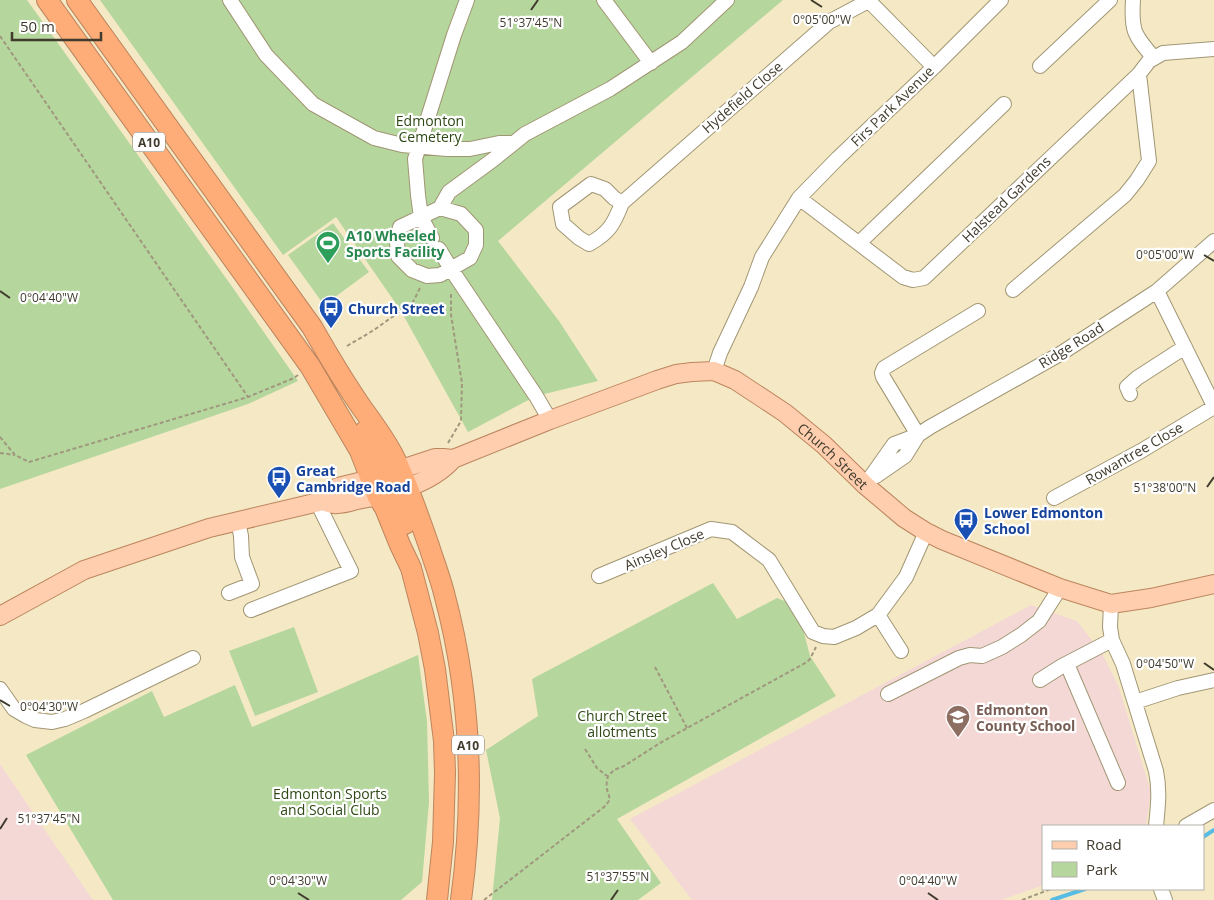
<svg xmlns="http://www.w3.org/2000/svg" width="1214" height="900" font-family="'Open Sans',sans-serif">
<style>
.education{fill:#f3d8d6}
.green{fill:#b5d69d}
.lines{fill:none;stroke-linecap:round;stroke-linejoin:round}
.stream{stroke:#56bce3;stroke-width:4}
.minor-casing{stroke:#a19674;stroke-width:16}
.major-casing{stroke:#bc855e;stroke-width:20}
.highway-casing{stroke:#bc855e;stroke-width:22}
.path{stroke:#a0987e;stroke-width:2;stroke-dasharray:4 2.5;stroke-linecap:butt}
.minor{stroke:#fff;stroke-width:14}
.major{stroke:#feceae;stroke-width:18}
.highway{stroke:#fead78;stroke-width:20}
.ticks{fill:none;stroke:#403b2d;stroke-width:2}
.labels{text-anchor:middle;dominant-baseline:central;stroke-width:4.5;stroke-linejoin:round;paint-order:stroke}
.shield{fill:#fff;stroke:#79766c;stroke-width:1}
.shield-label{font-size:12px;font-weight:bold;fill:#403b2d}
.street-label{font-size:14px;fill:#403b2d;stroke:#fff}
.park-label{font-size:14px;fill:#2e4916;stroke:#fff}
.leisure-label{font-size:14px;font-weight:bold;fill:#27864d;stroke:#fff;text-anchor:start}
.transit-label{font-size:14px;font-weight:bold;fill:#164399;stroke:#fff;text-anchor:start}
.education-label{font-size:14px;font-weight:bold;fill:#785e54;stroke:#fff;text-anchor:start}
.ticks-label{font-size:12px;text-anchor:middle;fill:#403b2d;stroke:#fff;stroke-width:4.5;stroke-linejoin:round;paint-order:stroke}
</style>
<rect width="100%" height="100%" fill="#f5e9c5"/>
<path class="education" d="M 1031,605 L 1077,621 L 1103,655 L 1118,685 L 1151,792 L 1146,826 L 1043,826 L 1043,885 L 1001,900 L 692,900 L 630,819 Z
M 0,764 L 64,858 L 93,900 L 0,900 Z"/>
<path class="green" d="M 0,0 L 27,0 L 233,288 L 298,381 L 248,404 L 0,489 Z
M 100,0 L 783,0 L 498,241 L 559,321 L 598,381 L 536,396 L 468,432 L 401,311 L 336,217 L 283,255 Z
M 333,223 L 369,272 L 324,305 L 288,255 Z
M 713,583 L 737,619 L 777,598 L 797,606 L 810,656 L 836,696 L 617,819 L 661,883 L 638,900 L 492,900 L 500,818 L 486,750 L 538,716 L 532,679 Z
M 294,627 L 318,692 L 255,716 L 229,651 Z
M 418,655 L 427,721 L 429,802 L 422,882 L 401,900 L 113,900 L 26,755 L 152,691 L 164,717 L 235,685 L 252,727 Z"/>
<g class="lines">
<path class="stream" d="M 1203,837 L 1214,830
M 1052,900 L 1085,889"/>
<defs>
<path id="minor" d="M 230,0 L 266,55 L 313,104 L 374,138 L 402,145 L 447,149 L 470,149 L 499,143 L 514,143
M 604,0 L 651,63
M 1133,0 C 1131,31 1134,35 1154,58
M 869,1 L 934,67
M 1040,66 L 1110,0
M 799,198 L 903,277 L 913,280 L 924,278 L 1139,74 L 1149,61 L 1163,53 L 1214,49
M 622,203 L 614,198 L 605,189 L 591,184 L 560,207 L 563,224 L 579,238 L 589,244 C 609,233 614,224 622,203 L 829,22 L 870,0
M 440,208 L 449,192 L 494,159 L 525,134 L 610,89 L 682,42 L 727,0
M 432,238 L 421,217 L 440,208 L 461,214 L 476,230 L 476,245 L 470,258 L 440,275 L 427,276 L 412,270 L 398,256 L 397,242 L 400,227 L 421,217 L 418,195 L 415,159 L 454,35 L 467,0
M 859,243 L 1004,104
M 439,249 L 451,269 L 536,396 L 550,420
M 1013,290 L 1125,195 L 1137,180 L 1149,161 L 1139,74
M 1157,291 L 1214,406
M 714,371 L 720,353 L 751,287 L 762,257 L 799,198 L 838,158 L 934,67 L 1001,0
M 1130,394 L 1127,387 L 1137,378 L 1185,347
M 918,435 L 883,377 L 882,373 L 884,368 L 978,311
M 876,476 L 905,456 L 918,435
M 865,485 L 894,444 L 918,435 L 930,427 L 1060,354 L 1157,291 L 1214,241
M 1054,498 L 1141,451 L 1214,407
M 599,576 L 711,529 L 732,532 L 769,560 L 813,632 L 823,636 L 834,637 L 856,628 L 878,615 L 906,577 L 926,532
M 229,593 L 252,584 L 242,557 L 241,536 L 238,521
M 1111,604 L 1110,627 L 1112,640 L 1123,664 L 1156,771 C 1160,790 1158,806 1156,826
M 251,610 L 351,571 L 317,502
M 878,615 L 901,651
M 1067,664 L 1118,783
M 1040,680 L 1062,666 L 1112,640
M 0,689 L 14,709 L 26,716 L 35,720 L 52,722 L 65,719 L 84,711 L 193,658
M 888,694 L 959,658 L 970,655 L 982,656 L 1002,647 L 1021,635 L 1039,621 L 1060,588
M 1135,702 L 1178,688 L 1214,680
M 1186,826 L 1214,810
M 1161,889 L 1165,900"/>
<g id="major">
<path d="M 323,501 L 332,490 L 338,487 L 371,479 L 435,458 L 443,458 L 453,459"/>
<path id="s1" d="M 0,616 L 84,570 L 209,528 L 323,501 C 326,502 330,504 334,504 C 341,505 350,502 357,500 C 390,494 430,485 453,459 L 550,420 L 657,380 L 676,374 L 692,372 L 714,371 L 735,380 L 785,413 L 824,445 L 865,485 L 904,518 L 926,532 L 942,540 L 1060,588 L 1111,604 L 1151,598 L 1214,584"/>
</g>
<path id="highway" d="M 47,0 L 310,366 L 360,451 L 378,497 L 385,508 L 400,545 L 411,568 L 428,633 L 435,669 L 444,741 L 445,773 L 443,842 L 437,900
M 77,0 L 312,327 C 328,355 344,382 362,408 C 373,423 384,438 393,455 C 408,484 418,515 429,546 C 434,562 440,577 444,593 C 471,693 475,797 461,900
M 365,431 C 371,443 382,460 384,473 C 384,481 381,490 378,497
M 400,470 C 390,493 397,503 405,524"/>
</defs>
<use href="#minor" class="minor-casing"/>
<use href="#major" class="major-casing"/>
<use href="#highway" class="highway-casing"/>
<path class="path" d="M 0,36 L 248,397
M 347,346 L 374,330 L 413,302 L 420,288
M 0,437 L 15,455 L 29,462 L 248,397 L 294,378 L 298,375
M 448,443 L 461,421 L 462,383 L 451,315 L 451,293
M 0,453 L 15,455
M 655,667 L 687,728
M 585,749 L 597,768 L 607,776
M 484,900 L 604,807 C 613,797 609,800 607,789 C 606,785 607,780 608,776 L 614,770 L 624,766 L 660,743 L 807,662 L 810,659 L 816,647
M 1022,900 L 1051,889"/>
<use href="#minor" class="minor"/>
<use href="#major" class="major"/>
<use href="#highway" class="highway"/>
</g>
<path class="ticks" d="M 811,0 L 822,7M 531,10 L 538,0M 1204,255 L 1214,261M 0,291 L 10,298M 1207,487 L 1214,477M 1204,663 L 1214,670M 0,700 L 10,706M 0,829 L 7,818M 298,893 L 309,900M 928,893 L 938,900M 611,900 L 618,890"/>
<defs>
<symbol id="stadium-pin" viewBox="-11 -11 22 30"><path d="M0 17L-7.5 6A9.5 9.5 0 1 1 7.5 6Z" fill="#2e9e5b" stroke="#fff"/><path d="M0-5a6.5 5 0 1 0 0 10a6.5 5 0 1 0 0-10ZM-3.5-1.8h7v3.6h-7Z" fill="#fff"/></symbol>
<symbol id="bus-pin" viewBox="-11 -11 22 30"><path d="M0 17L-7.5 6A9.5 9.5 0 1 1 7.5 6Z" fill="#1a4fb4" stroke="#fff"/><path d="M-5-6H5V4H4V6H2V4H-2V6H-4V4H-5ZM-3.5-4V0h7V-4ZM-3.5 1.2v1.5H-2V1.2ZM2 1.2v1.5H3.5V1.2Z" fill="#fff"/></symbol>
<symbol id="school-pin" viewBox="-11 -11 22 30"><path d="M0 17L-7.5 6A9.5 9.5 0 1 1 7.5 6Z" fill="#8d6e63" stroke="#fff"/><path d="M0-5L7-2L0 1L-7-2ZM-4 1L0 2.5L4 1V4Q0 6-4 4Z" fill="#fff"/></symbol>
</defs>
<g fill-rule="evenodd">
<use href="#stadium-pin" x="314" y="229" width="28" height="38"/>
<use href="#bus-pin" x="317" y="294" width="28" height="38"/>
<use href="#bus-pin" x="265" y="464" width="28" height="38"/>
<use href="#bus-pin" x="952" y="506" width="28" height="38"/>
<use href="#school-pin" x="944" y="703" width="28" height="38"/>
</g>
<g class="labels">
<g class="shield">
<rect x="133" y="132.5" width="32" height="19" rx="4"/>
<rect x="452" y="735.5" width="32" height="19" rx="4"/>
</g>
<g class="shield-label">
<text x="149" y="142">A10</text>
<text x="468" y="745">A10</text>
</g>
<g class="street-label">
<text transform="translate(742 97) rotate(-41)">Hydefield Close</text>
<text transform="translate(892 106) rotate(-44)">Firs Park Avenue</text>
<text transform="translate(1006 199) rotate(-44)">Halstead Gardens</text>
<text transform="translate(1071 345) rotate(-32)">Ridge Road</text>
<text transform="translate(1134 453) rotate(-30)">Rowantree Close</text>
<text stroke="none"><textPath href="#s1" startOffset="910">Church Street</textPath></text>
<text transform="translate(664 549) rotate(-23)">Ainsley Close</text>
</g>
<g class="park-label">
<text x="430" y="120">Edmonton<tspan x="430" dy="16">Cemetery</tspan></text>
<text x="622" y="715">Church Street<tspan x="622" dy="16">allotments</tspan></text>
<text x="330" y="793">Edmonton Sports<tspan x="330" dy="16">and Social Club</tspan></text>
</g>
<g class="leisure-label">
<text x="346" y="235">A10 Wheeled<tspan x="346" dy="16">Sports Facility</tspan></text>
</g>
<g class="transit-label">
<text x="348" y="308">Church Street</text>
<text x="296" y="470">Great<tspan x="296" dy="16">Cambridge Road</tspan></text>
<text x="984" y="512">Lower Edmonton<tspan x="984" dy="16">School</tspan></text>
</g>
<g class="education-label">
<text x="976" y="709">Edmonton<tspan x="976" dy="16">County School</tspan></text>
</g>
</g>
<g class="ticks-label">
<text x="822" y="24">0°05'00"W</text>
<text x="531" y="27">51°37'45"N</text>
<text x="1165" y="259">0°05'00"W</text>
<text x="49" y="302">0°04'40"W</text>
<text x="1165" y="492">51°38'00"N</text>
<text x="1165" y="668">0°04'50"W</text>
<text x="49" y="711">0°04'30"W</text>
<text x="49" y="823">51°37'45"N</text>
<text x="618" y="881">51°37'55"N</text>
<text x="298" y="885">0°04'30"W</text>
<text x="928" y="885">0°04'40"W</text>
</g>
<rect x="1042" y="825" width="162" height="65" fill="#ffffff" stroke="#b3b1ab"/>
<rect x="1052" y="841" width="25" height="8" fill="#feceae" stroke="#b3b1ab"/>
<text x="1086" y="850" font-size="15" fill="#403b2d">Road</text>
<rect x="1052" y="862" width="25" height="15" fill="#b5d69d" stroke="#b3b1ab"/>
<text x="1086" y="875" font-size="15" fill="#403b2d">Park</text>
<path d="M12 32v8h89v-8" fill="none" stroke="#403b2d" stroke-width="2.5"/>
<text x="20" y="32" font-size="15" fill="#403b2d" stroke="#ffffff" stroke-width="4" paint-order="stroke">50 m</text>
</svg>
